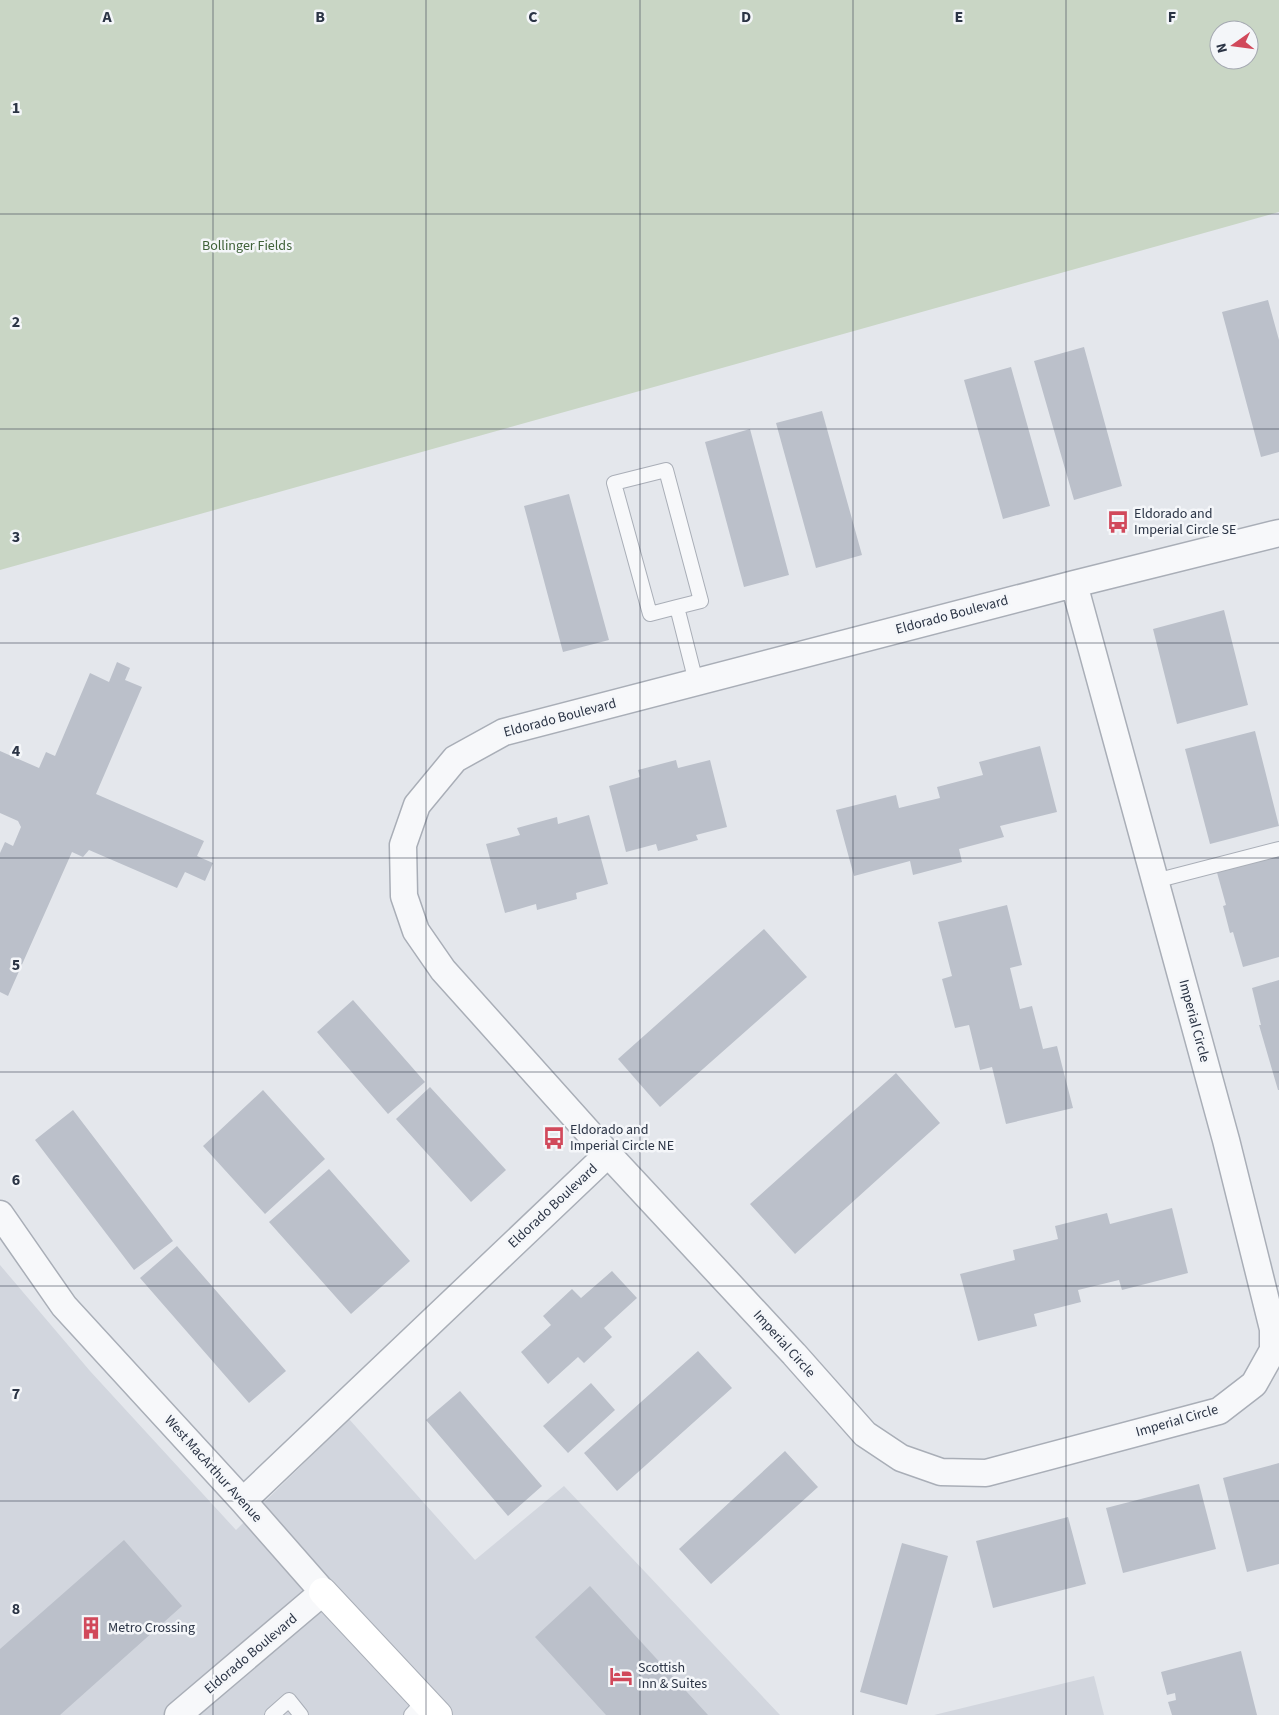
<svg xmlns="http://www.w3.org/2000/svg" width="1279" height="1715" font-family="'Source Sans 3',sans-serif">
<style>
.built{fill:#d2d6de}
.green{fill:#c9d6c5;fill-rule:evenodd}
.building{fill:#bbc0ca}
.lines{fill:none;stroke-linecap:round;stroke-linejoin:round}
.lane-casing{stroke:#a9aeb7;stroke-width:16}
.street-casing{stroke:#a9aeb7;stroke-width:29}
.secondary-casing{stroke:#a9aeb7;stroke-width:30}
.lane{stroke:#f7f8fa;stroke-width:14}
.street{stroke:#f7f8fa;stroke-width:26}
.secondary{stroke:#fff;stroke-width:28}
.grid{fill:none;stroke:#2b3445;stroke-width:1;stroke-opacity:0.55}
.labels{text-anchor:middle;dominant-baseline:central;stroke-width:5;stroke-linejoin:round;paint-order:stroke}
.park-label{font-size:14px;fill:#3f6138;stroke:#f4f6f9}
.poi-label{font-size:14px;fill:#2b3445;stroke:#f4f6f9;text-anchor:start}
.street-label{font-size:14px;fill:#2b3445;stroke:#f4f6f9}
.grid-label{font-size:16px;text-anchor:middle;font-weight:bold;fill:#2b3445;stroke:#f4f6f9;stroke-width:5;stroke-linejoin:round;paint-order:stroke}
</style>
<rect width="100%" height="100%" fill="#e4e7ec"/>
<path class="built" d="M 0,1265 L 90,1371 L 236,1530 L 349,1419 L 475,1560 L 564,1486 L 780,1715 L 0,1715 Z
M 1094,1676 L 1104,1715 L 934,1715 Z"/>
<path class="green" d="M 0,0 L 1279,0 L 1279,212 L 0,570 ZM 1219,30 L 1249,30 L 1249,60 L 1219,60 Z"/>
<path class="building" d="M 1268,300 L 1279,340 L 1279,452 L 1261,457 L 1222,312 Z
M 1084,347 L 1122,486 L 1074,500 L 1034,361 Z
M 1011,367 L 1050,506 L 1003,519 L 964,380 Z
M 822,411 L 862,555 L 816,568 L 776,423 Z
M 750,429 L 789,575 L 744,587 L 705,442 Z
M 569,494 L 609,640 L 563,652 L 524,506 Z
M 1224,610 L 1248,705 L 1177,724 L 1153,629 Z
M 117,662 L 130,668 L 125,680 L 142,687 L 96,794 L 204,841 L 197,856 L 213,863 L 205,881 L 185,872 L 177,888 L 89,850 L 83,857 L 72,852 L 8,996 L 0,992 L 0,853 L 5,842 L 13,846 L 21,827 L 18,821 L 0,813 L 0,751 L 39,768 L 46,752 L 55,756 L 90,673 L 109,682 Z
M 1255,731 L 1279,826 L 1210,844 L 1185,749 Z
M 1040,746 L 1057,812 L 1000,826 L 1004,837 L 959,849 L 962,862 L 913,875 L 910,861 L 854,876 L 836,810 L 896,795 L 899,808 L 940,798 L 937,787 L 983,775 L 979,762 Z
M 676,760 L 678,768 L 710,760 L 727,827 L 696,835 L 698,840 L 658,851 L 656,844 L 626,852 L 609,786 L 640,777 L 638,770 Z
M 589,815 L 608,884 L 576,893 L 577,899 L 537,910 L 536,904 L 505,913 L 486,844 L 520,835 L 517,828 L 557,817 L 558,824 Z
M 1279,852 L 1279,957 L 1243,967 L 1233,932 L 1230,933 L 1223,906 L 1226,905 L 1216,869 Z
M 1007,905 L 1022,965 L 1010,968 L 1020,1009 L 1032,1006 L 1043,1049 L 1057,1046 L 1073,1108 L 1006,1124 L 992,1067 L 980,1070 L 969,1025 L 955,1028 L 942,979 L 952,976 L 938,922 Z
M 764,929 L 807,977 L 660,1107 L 618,1059 Z
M 1279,980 L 1279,1090 L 1278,1090 L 1259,1025 L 1261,1025 L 1252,988 Z
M 353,1000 L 425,1082 L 388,1114 L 317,1032 Z
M 896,1073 L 940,1123 L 795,1254 L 750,1204 Z
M 430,1087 L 506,1170 L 471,1202 L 396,1119 Z
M 263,1090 L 325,1159 L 265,1214 L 203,1146 Z
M 73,1110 L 173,1241 L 134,1270 L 35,1140 Z
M 329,1169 L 410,1261 L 351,1314 L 269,1222 Z
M 1172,1208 L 1188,1273 L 1122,1290 L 1119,1280 L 1078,1290 L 1081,1302 L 1034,1314 L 1037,1326 L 978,1341 L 960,1274 L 1015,1260 L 1013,1250 L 1058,1239 L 1055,1226 L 1107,1213 L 1110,1224 Z
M 177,1246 L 286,1371 L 249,1403 L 140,1278 Z
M 612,1271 L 637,1298 L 604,1328 L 612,1337 L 584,1363 L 578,1357 L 548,1384 L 521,1352 L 551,1325 L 543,1316 L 572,1289 L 581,1298 Z
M 698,1351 L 732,1388 L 617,1491 L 584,1453 Z
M 591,1383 L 615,1410 L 568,1453 L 543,1426 Z
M 460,1391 L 542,1486 L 508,1516 L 426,1420 Z
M 785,1451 L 818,1487 L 711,1584 L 679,1549 Z
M 1279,1463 L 1279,1564 L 1247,1572 L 1223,1478 Z
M 1199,1484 L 1216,1549 L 1123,1573 L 1106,1508 Z
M 1068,1517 L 1086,1584 L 993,1608 L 976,1541 Z
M 124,1540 L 182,1606 L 60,1715 L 0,1715 L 0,1649 Z
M 902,1543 L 948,1556 L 907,1705 L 860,1692 Z
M 590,1586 L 708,1715 L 606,1715 L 535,1637 Z
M 1241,1651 L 1257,1715 L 1172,1715 L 1168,1702 L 1176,1700 L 1175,1693 L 1167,1695 L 1161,1672 Z"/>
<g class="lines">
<defs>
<path id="lane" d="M 677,607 L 650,614 L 614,483 L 666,470 L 701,601 L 677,607 L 696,682
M 1155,881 L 1279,849
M 272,1715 L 289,1700 L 301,1715
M 411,1715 L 425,1700"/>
<path id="street" d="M 1074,584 L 1226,1140 L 1273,1329 L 1273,1350 L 1254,1384 L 1219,1411 L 986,1473 L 941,1472 L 901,1458 L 865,1434 L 794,1354 L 608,1154 L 443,970 L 416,931 L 404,896 L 403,845 L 417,805 L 455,759 L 504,732 L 1074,584 L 1279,533
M 0,1214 L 64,1306 L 243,1501 L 323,1592 L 178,1715
M 243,1501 L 608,1154"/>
<path id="secondary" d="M 323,1592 L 438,1715"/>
</defs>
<use href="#lane" class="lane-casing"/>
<use href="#street" class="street-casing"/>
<use href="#secondary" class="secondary-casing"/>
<use href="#lane" class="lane"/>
<use href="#street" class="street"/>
<use href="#secondary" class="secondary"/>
</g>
<path class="grid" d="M 213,0 L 213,1715M 426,0 L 426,1715M 640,0 L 640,1715M 853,0 L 853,1715M 1066,0 L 1066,1715M 0,214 L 1279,214M 0,429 L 1279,429M 0,643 L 1279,643M 0,858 L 1279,858M 0,1072 L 1279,1072M 0,1286 L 1279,1286M 0,1501 L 1279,1501"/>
<defs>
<symbol id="bus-bare" viewBox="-9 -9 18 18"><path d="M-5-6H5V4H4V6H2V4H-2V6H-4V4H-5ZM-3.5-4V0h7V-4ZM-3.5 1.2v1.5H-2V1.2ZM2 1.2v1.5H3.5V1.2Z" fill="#d1495b" stroke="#f4f6f9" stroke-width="2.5" paint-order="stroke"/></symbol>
<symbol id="building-bare" viewBox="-9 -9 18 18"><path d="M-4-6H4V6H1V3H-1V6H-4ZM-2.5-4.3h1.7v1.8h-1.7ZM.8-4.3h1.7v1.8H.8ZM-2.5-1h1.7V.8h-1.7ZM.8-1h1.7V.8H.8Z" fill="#d1495b" stroke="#f4f6f9" stroke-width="2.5" paint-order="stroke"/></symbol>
<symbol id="hotel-bare" viewBox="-9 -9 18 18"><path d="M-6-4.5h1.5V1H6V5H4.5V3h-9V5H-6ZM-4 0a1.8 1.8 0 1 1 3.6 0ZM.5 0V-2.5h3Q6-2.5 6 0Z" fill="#d1495b" stroke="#f4f6f9" stroke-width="2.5" paint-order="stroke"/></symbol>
</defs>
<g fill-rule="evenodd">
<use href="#bus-bare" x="1102" y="506" width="32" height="32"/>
<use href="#bus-bare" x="538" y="1122" width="32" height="32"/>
<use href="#building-bare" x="75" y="1612" width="32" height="32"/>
<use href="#hotel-bare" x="605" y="1660" width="32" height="32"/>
</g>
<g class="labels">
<g class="park-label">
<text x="247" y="246">Bollinger Fields</text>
</g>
<g class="poi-label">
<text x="1134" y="514">Eldorado and<tspan x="1134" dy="16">Imperial Circle SE</tspan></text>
<text x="570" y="1130">Eldorado and<tspan x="570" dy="16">Imperial Circle NE</tspan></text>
<text x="108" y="1628">Metro Crossing</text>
<text x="638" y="1668">Scottish<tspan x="638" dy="16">Inn &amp; Suites</tspan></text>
</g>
<g class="street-label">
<text transform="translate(952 615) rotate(-15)">Eldorado Boulevard</text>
<text transform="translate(560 718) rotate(-15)">Eldorado Boulevard</text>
<text transform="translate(1194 1021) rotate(75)">Imperial Circle</text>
<text transform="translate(553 1206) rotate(-43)">Eldorado Boulevard</text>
<text transform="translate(784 1344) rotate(48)">Imperial Circle</text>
<text transform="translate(1177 1421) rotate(-16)">Imperial Circle</text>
<text transform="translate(213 1469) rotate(48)">West MacArthur Avenue</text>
<text transform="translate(251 1654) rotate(-40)">Eldorado Boulevard</text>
</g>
</g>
<g class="grid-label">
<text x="107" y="22">A</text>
<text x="320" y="22">B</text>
<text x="533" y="22">C</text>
<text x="746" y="22">D</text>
<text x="959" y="22">E</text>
<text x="1172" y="22">F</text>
<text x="16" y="113">1</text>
<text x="16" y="327">2</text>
<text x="16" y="542">3</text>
<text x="16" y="756">4</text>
<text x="16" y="970">5</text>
<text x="16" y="1185">6</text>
<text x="16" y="1399">7</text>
<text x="16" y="1614">8</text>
</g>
<g transform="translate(1234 45) rotate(256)"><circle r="24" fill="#f4f6f9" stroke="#a4a8b1"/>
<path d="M0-4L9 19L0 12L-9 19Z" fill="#d1495b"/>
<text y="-8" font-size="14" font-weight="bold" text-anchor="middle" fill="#2b3445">N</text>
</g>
</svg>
